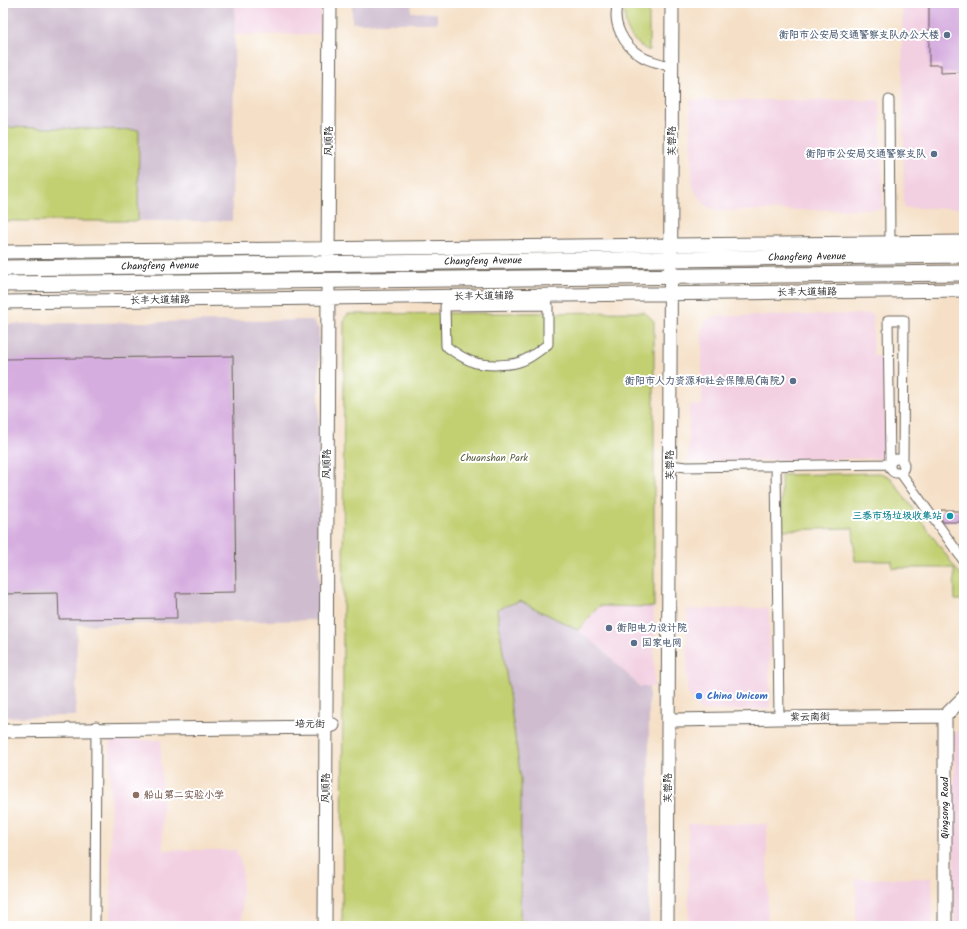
<svg xmlns="http://www.w3.org/2000/svg" width="967" height="929" font-family="Kalam,'LXGW WenKai TC',sans-serif">
<style>
.built{fill:#f2cfe1}
.industrial{fill:#cfbdcf}
.green{fill:#c2d072;stroke:#6f7647}
.building{fill:#d6addf}
.lines{fill:none;stroke-linecap:round;stroke-linejoin:round}
.street-casing{stroke:#686158;stroke-width:11}
.secondary-casing{stroke:#686158;stroke-width:15}
.primary-casing{stroke:#686158;stroke-width:17}
.street{stroke:#fff;stroke-width:9}
.secondary{stroke:#fff;stroke-width:13}
.primary{stroke:#fff;stroke-width:15}
.service-dot{fill:#5c6f8a;stroke:#fff;stroke-width:1.5}
.culture-dot{fill:#0f9aa8;stroke:#fff;stroke-width:1.5}
.shop-dot{fill:#3f7fe0;stroke:#fff;stroke-width:1.5}
.education-dot{fill:#8d6e63;stroke:#fff;stroke-width:1.5}
.labels{text-anchor:middle;dominant-baseline:central;stroke-width:4;stroke-linejoin:round;paint-order:stroke}
.service-label{font-size:10px;font-weight:bold;fill:#4e5e75;stroke:#fff;text-anchor:end}
.street-label{font-size:10px;fill:#1c1c1c;stroke:#fff}
.park-label{font-size:10px;fill:#565b3a;stroke:#fff}
.culture-label{font-size:10px;font-weight:bold;fill:#0d838f;stroke:#fff;text-anchor:end}
.shop-label{font-size:10px;font-weight:bold;fill:#366cbe;stroke:#fff;text-anchor:start}
.education-label{font-size:10px;font-weight:bold;fill:#785e54;stroke:#fff;text-anchor:start}
</style>
<rect width="100%" height="100%" fill="#fff"/>
<filter id="ink" filterUnits="userSpaceOnUse"><feTurbulence type="fractalNoise" baseFrequency=".025" numOctaves="2"/><feDisplacementMap in="SourceGraphic" scale="8" xChannelSelector="R" yChannelSelector="G"/><feConvolveMatrix kernelMatrix="1 2 1 2 8 2 1 2 1" color-interpolation-filters="sRGB"/></filter>
<filter id="wash" filterUnits="userSpaceOnUse"><feTurbulence type="fractalNoise" baseFrequency=".012" numOctaves="4" result="noise"/><feDisplacementMap in="SourceGraphic" scale="16" xChannelSelector="R" yChannelSelector="G"/><feGaussianBlur stdDeviation="0.9" result="paint"/><feColorMatrix in="noise" values="0 0 0 0 0 0 0 0 0 0 0 0 0 0 0 0 0 1.4 0 .05"/><feComposite in="paint" operator="in"/></filter>
<g filter="url(#wash)">
<rect width="100%" height="100%" fill="#f5e0c7"/>
<path class="built" d="M 235,3 L 321,3 L 321,34 L 234,35 Z
M 902,3 L 964,3 L 964,208 L 904,208 Z
M 690,100 L 880,100 L 883,209 L 721,211 L 707,207 L 699,198 L 692,186 Z
M 873,314 L 873,356 L 884,356 L 885,458 L 688,462 L 689,405 L 702,405 L 702,330 L 704,323 L 710,318 L 717,316 Z
M 599,606 L 654,607 L 654,687 L 640,687 L 605,652 L 578,630 Z
M 769,608 L 770,709 L 700,711 L 687,692 L 687,609 Z
M 964,719 L 964,738 L 962,740 L 963,924 L 954,924 L 954,737 Z
M 110,740 L 161,740 L 163,850 L 236,850 L 242,866 L 242,926 L 111,926 Z
M 688,824 L 767,824 L 768,926 L 689,926 Z
M 932,878 L 933,926 L 856,926 L 856,879 Z"/>
<path class="industrial" d="M 3,3 L 235,3 L 232,221 L 138,221 L 138,130 L 3,127 Z
M 352,3 L 412,3 L 411,12 L 437,13 L 437,23 L 352,23 Z
M 312,320 L 319,329 L 319,620 L 77,625 L 76,716 L 3,717 L 3,324 Z
M 520,601 L 578,630 L 605,652 L 640,687 L 649,687 L 649,926 L 520,926 L 521,779 L 497,609 Z"/>
<path class="green" d="M 626,3 L 649,3 L 649,51 C 630,41 621,25 626,3 Z
M 3,127 L 139,130 L 138,221 L 3,221 Z
M 644,312 L 654,321 L 654,607 L 599,606 L 578,630 L 520,601 L 497,609 L 521,779 L 520,926 L 342,926 L 344,319 L 348,314 Z
M 880,473 L 890,477 L 964,580 L 964,600 L 955,600 L 954,568 L 892,568 L 892,561 L 855,561 L 853,528 L 782,530 L 781,475 Z"/>
<g id="blocks">
<path class="building" d="M 964,4 L 964,72 L 941,73 L 941,65 L 929,65 L 929,5 Z
M 233,356 L 236,592 L 176,593 L 177,618 L 59,619 L 58,593 L 3,594 L 3,359 Z
M 941,510 L 953,510 L 953,511 L 960,511 L 960,522 L 943,522 L 941,518 Z"/>
</g>
</g>
<g filter="url(#ink)">
<use href="#blocks" fill-opacity="0" stroke="#686158" stroke-width="1"/>
<g class="lines">
<defs>
<path id="street" d="M 618,3 C 611,23 624,46 641,56 C 648,61 657,62 665,65
M 889,100 L 890,243
M 548,305 L 548,344 C 540,350 532,357 522,361 C 511,366 484,366 473,362 C 463,358 455,353 446,346 L 445,306 Z
M890 466a7 7 0 1 1 14 0a7 7 0 1 1-14 0Z
M 670,465 L 686,467 L 890,464 L 888,320 L 904,320 L 903,464
M 776,465 L 779,718
M 900,472 L 964,561
M 95,926 L 96,726"/>
<path id="secondary" d="M 3,252 L 964,242
M 328,257 L 330,3
M 3,302 L 964,290
M 675,720 L 779,718 L 945,716
M 3,731 L 326,727 L 333,725
M 325,926 L 328,289
M 667,926 L 672,3
M 945,926 L 945,716 L 964,697"/>
<path id="primary" d="M 3,268 L 964,255
M 3,284 L 964,273"/>
</defs>
<use href="#street" class="street-casing"/>
<use href="#secondary" class="secondary-casing"/>
<use href="#primary" class="primary-casing"/>
<use href="#street" class="street"/>
<use href="#secondary" class="secondary"/>
<use href="#primary" class="primary"/>
</g>
</g>
<g class="service-dot">
<circle cx="947" cy="35" r="4"/>
<circle cx="934" cy="154" r="4"/>
<circle cx="793" cy="381" r="4"/>
<circle cx="609" cy="628" r="4"/>
<circle cx="634" cy="643" r="4"/>
</g>
<circle class="culture-dot" cx="950" cy="516" r="4"/>
<circle class="shop-dot" cx="699" cy="696" r="4"/>
<circle class="education-dot" cx="136" cy="795" r="4"/>
<g class="labels">
<g class="service-label">
<text x="939" y="35">衡阳市公安局交通警察支队办公大楼</text>
<text x="926" y="154">衡阳市公安局交通警察支队</text>
<text x="785" y="381">衡阳市人力资源和社会保障局(南院)</text>
<text x="617" y="628" text-anchor="start">衡阳电力设计院</text>
<text x="642" y="643" text-anchor="start">国家电网</text>
</g>
<g class="street-label">
<text transform="translate(329 141) rotate(-90)">风顺路</text>
<text transform="translate(672 141) rotate(-90)">芙蓉路</text>
<text transform="translate(807 257) rotate(-1)">Changfeng Avenue</text>
<text transform="translate(483 261) rotate(-1)">Changfeng Avenue</text>
<text transform="translate(160 266) rotate(-1)">Changfeng Avenue</text>
<text transform="translate(807 292) rotate(-1)">长丰大道辅路</text>
<text transform="translate(484 296) rotate(-1)">长丰大道辅路</text>
<text transform="translate(160 300) rotate(-1)">长丰大道辅路</text>
<text transform="translate(327 464) rotate(-90)">风顺路</text>
<text transform="translate(670 465) rotate(-90)">芙蓉路</text>
<text transform="translate(810 717) rotate(-1)">紫云南街</text>
<text transform="translate(310 724) rotate(1)">培元街</text>
<text transform="translate(326 788) rotate(-90)">风顺路</text>
<text transform="translate(668 788) rotate(-90)">芙蓉路</text>
<text transform="translate(945 808) rotate(-90)">Qingsong Road</text>
</g>
<g class="park-label">
<text x="494" y="458">Chuanshan Park</text>
</g>
<g class="culture-label">
<text x="942" y="516">三泰市场垃圾收集站</text>
</g>
<g class="shop-label">
<text x="707" y="696">China Unicom</text>
</g>
<g class="education-label">
<text x="144" y="795">船山第二实验小学</text>
</g>
</g>
<rect width="967" height="929" fill="none" stroke="#fff" stroke-width="16"/>
</svg>
